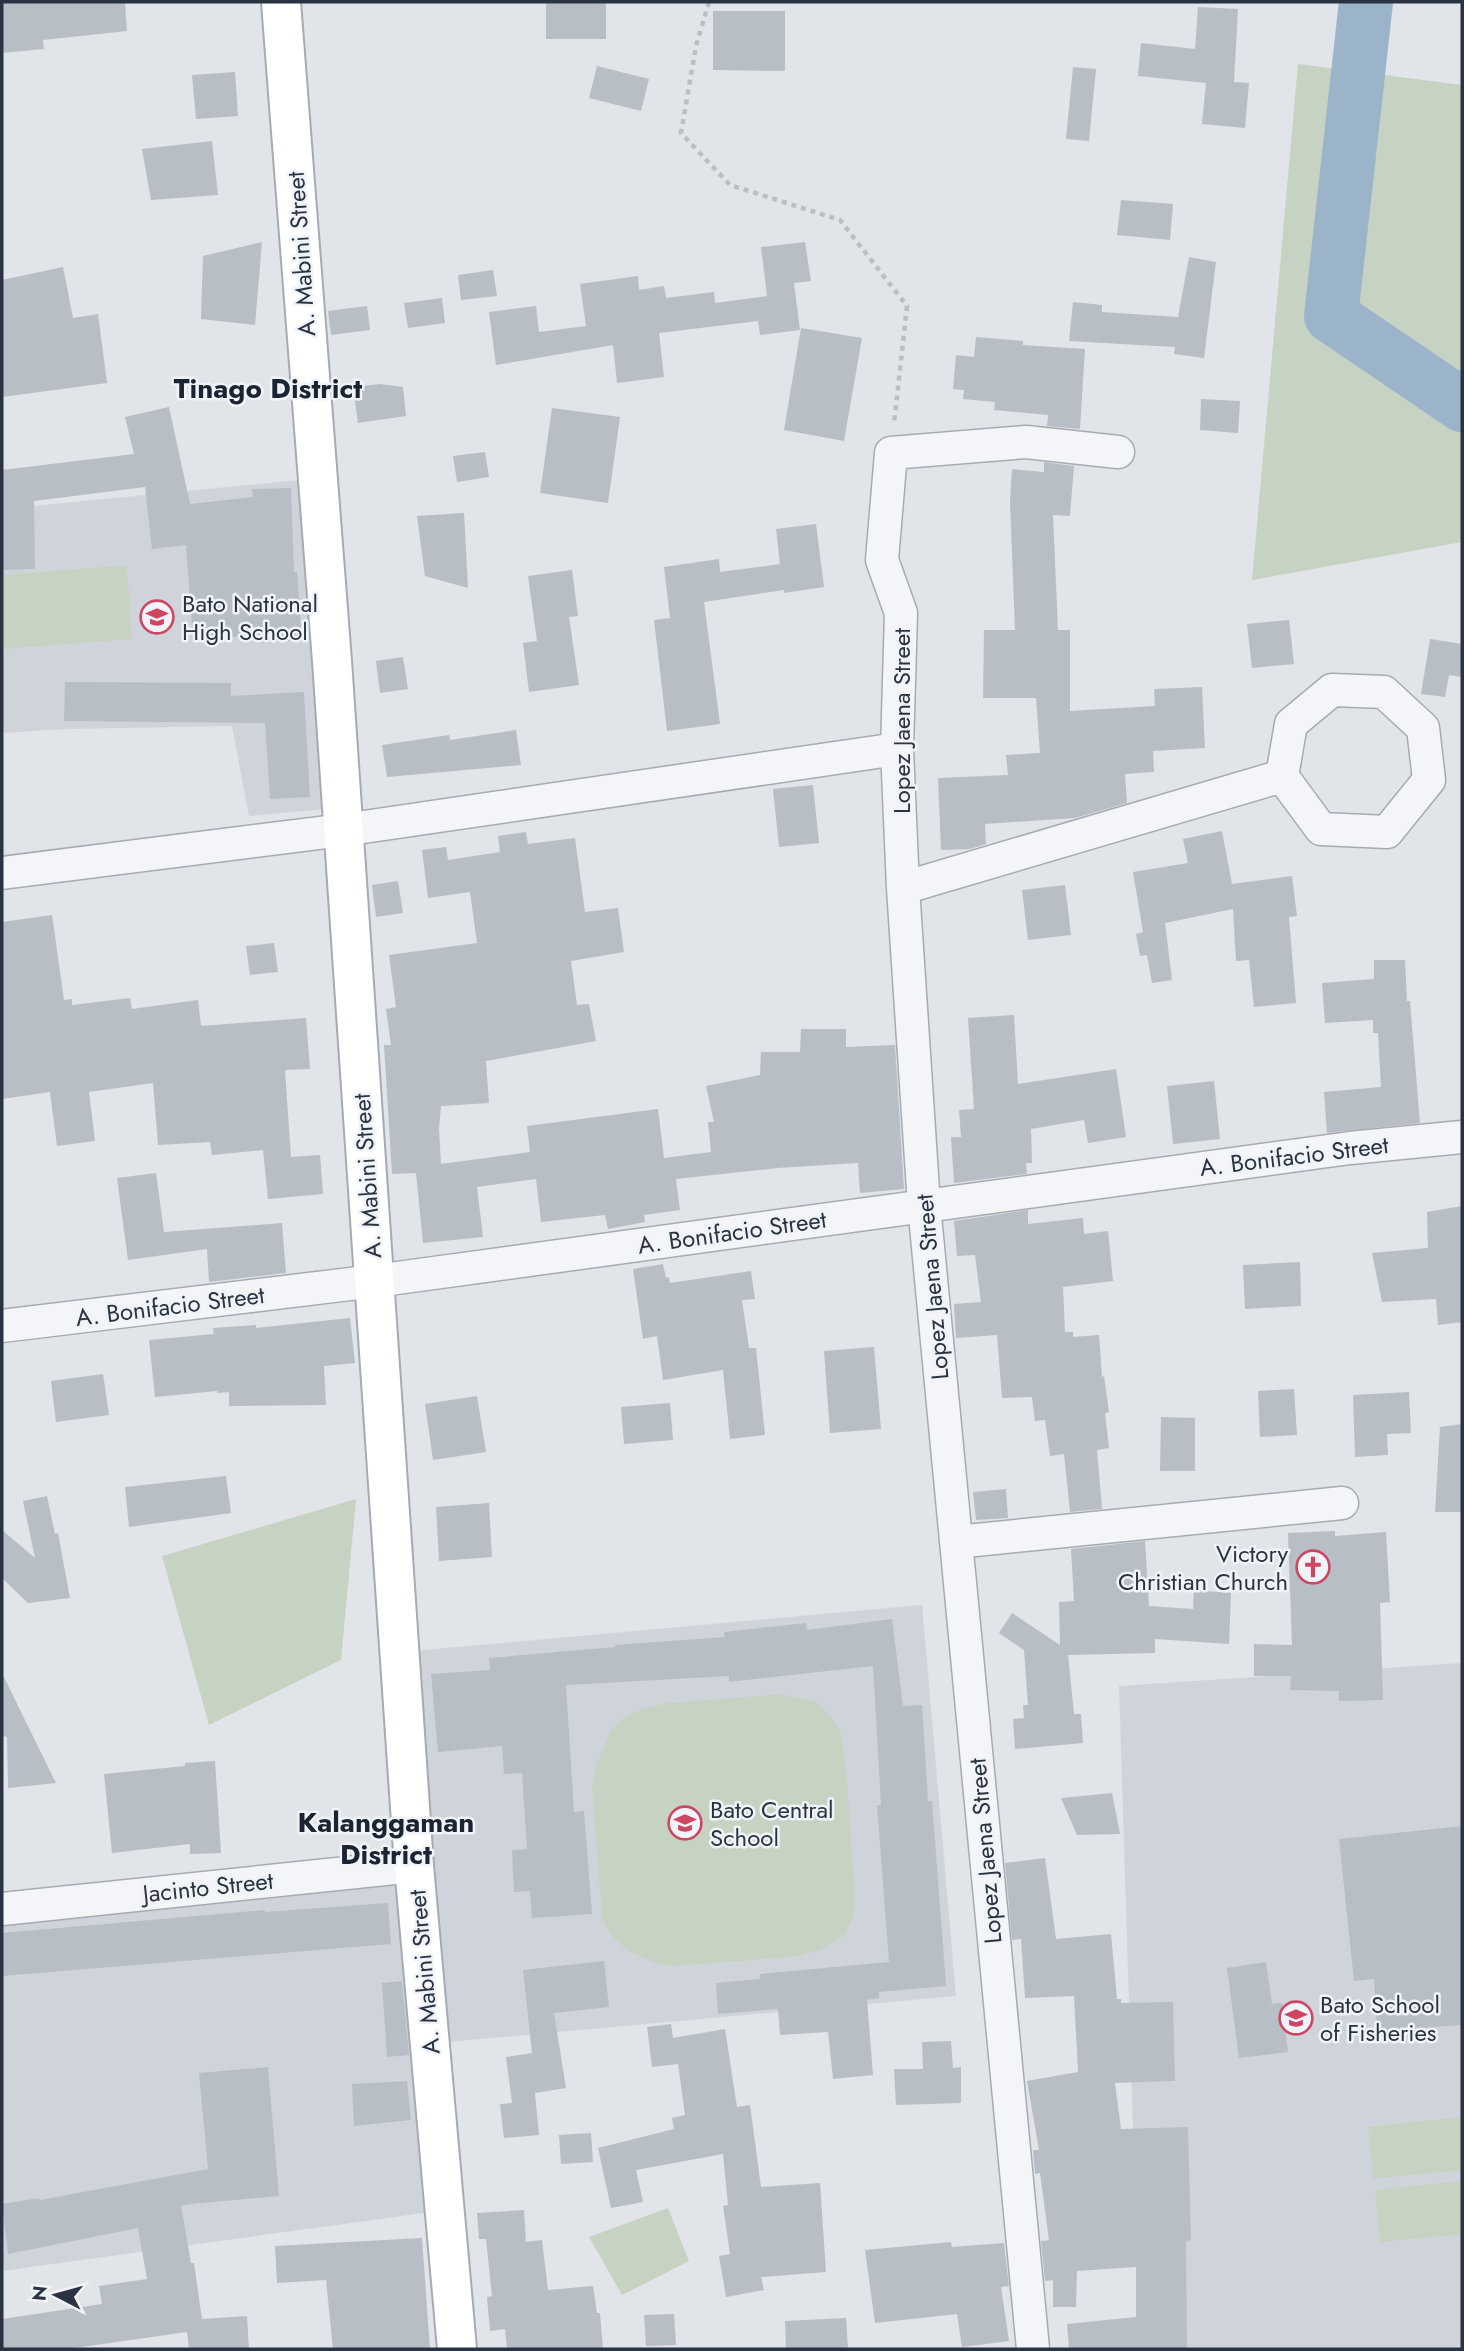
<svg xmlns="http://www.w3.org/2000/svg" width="1464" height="2351" font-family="Jost,sans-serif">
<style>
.built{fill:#cfd4db}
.green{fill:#c7d3c2}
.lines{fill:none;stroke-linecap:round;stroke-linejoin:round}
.river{stroke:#9cb4c9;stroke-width:54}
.building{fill:#b8bec6}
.street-casing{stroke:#a6abb3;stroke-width:35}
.secondary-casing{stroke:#a6abb3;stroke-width:42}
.path{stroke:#babfc5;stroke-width:4.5;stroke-dasharray:5 5;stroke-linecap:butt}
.street{stroke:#f3f5f8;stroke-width:32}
.secondary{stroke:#fff;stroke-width:38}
.labels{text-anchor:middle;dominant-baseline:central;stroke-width:5;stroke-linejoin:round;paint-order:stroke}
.street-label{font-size:24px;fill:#293341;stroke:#f0f3f7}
.poi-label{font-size:24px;fill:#293341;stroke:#f0f3f7;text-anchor:start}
.quarter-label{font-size:28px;font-weight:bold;fill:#1b2432;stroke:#f0f3f7}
</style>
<rect width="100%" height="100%" fill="#e1e4e9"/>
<path class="built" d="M 300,480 L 328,809 L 249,816 L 232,726 L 66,729 L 2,733 L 2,509 Z
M 922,1605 L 956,1996 L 447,2042 L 413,1651 Z
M 1462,1663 L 1462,2349 L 1140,2349 L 1119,1686 Z
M 405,1877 L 431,2212 L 2,2271 L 2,1917 Z"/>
<path class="green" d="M 1298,64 L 1462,85 L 1462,542 L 1252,580 Z
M 127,565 L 132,639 L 3,649 L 2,575 Z
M 356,1499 L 341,1660 L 209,1725 L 162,1556 Z
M 782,1694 L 817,1702 L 831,1716 L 841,1733 L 847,1779 L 855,1898 L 853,1919 L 844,1935 L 825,1948 L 800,1956 L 675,1966 C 645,1963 612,1947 602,1917 L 592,1789 L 596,1765 L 610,1732 L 624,1717 L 642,1709 L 667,1703 Z
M 1462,2117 L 1462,2170 L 1373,2179 L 1368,2127 Z
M 1462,2181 L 1462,2234 L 1380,2242 L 1375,2190 Z
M 668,2208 L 689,2261 L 622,2295 L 589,2237 Z"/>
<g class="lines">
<path class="river" d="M 1366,2 L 1331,316 L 1462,405"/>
</g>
<path class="building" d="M 2,2 L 125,2 L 127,31 L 43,40 L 44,49 L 2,53 Z
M 546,2 L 606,2 L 606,39 L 546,39 Z
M 1198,7 L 1238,9 L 1234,82 L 1249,83 L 1245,128 L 1202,124 L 1206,83 L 1138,76 L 1141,43 L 1195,49 Z
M 713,11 L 785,11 L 785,71 L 713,70 Z
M 597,66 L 649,79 L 641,111 L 589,98 Z
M 1073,67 L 1096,69 L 1089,141 L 1066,139 Z
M 235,72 L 238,116 L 196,119 L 192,75 Z
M 212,141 L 218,195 L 151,200 L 142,149 Z
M 1121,200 L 1173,204 L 1170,240 L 1117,235 Z
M 262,242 L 255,325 L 201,319 L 203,256 Z
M 805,242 L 811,281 L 794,283 L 800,330 L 760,335 L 758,321 L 659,333 L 664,377 L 617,383 L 613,345 L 496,365 L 489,312 L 536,306 L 539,332 L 586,326 L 580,284 L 638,276 L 639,290 L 664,286 L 666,298 L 714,292 L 715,303 L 767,296 L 761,247 Z
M 1189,257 L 1216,262 L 1204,358 L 1174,354 L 1175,347 L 1069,341 L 1073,302 L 1102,305 L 1102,312 L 1178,317 Z
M 63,267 L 73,318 L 98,314 L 107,383 L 2,397 L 2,280 Z
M 493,270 L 497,296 L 461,300 L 458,275 Z
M 442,298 L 445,323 L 408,328 L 404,303 Z
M 367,306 L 370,330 L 331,335 L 328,311 Z
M 801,328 L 862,338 L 844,441 L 784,430 Z
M 976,337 L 1023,341 L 1023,345 L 1085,349 L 1080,429 L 1047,426 L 1048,415 L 994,410 L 995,402 L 963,399 L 964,390 L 953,389 L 956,355 L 974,357 Z
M 380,384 L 403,387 L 406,416 L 358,423 L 353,387 Z
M 1201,399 L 1240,401 L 1238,433 L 1200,430 Z
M 169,407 L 190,504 L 253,497 L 252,489 L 291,488 L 294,572 L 297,572 L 302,640 L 261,643 L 261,635 L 193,640 L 186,545 L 152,549 L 145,487 L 34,501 L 35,569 L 2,570 L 2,470 L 134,454 L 125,417 Z
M 552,408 L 620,417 L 608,503 L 540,493 Z
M 485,452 L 489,477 L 457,482 L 453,456 Z
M 1044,462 L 1074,466 L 1070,516 L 1053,515 L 1058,630 L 1070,630 L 1070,711 L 1155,706 L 1154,689 L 1202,687 L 1205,748 L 1153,751 L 1154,772 L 1125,774 L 1127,803 L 1075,818 L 985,824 L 986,844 L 970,849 L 941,850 L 938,778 L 1008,775 L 1006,755 L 1040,753 L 1036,698 L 983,698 L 984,630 L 1015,630 L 1010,502 L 1012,469 L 1044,472 Z
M 464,513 L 468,588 L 425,576 L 417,516 Z
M 816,524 L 824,587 L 784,593 L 784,590 L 704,602 L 720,724 L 667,731 L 654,620 L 670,618 L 664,567 L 719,559 L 720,572 L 780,564 L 776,529 Z
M 572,570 L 578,616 L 569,617 L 579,685 L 529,692 L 523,643 L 537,641 L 528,576 Z
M 1289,620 L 1294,664 L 1252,668 L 1247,624 Z
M 1430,639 L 1462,644 L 1462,677 L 1449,675 L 1445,697 L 1421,694 Z
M 403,657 L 408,689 L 380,693 L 376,661 Z
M 65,682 L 231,683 L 231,696 L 304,692 L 310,797 L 270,799 L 265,723 L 64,721 Z
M 516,730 L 521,765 L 387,777 L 382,745 L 449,735 L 450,740 Z
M 813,785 L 819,843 L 779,847 L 773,789 Z
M 1222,831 L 1232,884 L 1292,876 L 1297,916 L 1289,917 L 1296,1003 L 1254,1007 L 1249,960 L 1236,961 L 1233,909 L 1165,923 L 1172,980 L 1152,983 L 1147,955 L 1140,956 L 1136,934 L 1143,932 L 1133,872 L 1188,863 L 1183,839 Z
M 526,832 L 528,844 L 575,838 L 585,912 L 618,908 L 624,952 L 571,961 L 577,1005 L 589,1004 L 596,1041 L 486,1061 L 489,1103 L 441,1106 L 439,1129 L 441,1164 L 530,1152 L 527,1126 L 658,1109 L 664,1158 L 711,1152 L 708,1122 L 714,1122 L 706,1086 L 760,1075 L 761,1052 L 800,1052 L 801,1029 L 846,1029 L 846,1047 L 895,1045 L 904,1189 L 860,1193 L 858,1163 L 778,1168 L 676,1179 L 680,1210 L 644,1215 L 645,1222 L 608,1229 L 605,1215 L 541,1222 L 536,1179 L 477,1187 L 483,1237 L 423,1243 L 416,1173 L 392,1174 L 384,1045 L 391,1045 L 386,1009 L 396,1007 L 389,955 L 477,943 L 470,892 L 428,898 L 422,850 L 446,847 L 448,860 L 500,852 L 498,836 Z
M 398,881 L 403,913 L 376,917 L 372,885 Z
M 1065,885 L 1071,935 L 1028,940 L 1022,890 Z
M 52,915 L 64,1000 L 72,999 L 72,1005 L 130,998 L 132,1009 L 198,1000 L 201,1026 L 306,1018 L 310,1069 L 285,1070 L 291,1157 L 320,1155 L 323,1194 L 268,1199 L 263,1150 L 212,1155 L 210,1142 L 158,1145 L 153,1083 L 89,1092 L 95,1141 L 57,1146 L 50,1092 L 2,1099 L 2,922 Z
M 274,943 L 278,972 L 250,975 L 246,946 Z
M 1374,960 L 1405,960 L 1407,1001 L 1410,1001 L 1420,1123 L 1327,1133 L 1324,1092 L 1381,1087 L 1378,1033 L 1373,1033 L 1373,1020 L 1325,1023 L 1322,983 L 1374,979 Z
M 1014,1015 L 1018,1084 L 1116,1069 L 1126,1137 L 1088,1143 L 1084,1120 L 1031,1129 L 1032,1163 L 1026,1163 L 1027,1174 L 954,1183 L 951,1137 L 961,1137 L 959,1110 L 974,1109 L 968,1018 Z
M 1214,1081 L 1220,1139 L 1173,1144 L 1167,1086 Z
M 156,1173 L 164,1232 L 282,1223 L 286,1273 L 209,1282 L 207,1249 L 128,1260 L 117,1178 Z
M 1462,1206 L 1462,1322 L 1438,1325 L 1436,1299 L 1382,1302 L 1372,1253 L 1428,1248 L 1427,1212 Z
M 1028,1210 L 1028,1224 L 1083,1218 L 1084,1234 L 1108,1231 L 1113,1281 L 1063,1287 L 1065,1332 L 1073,1332 L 1073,1337 L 1099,1335 L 1102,1377 L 1104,1376 L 1109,1412 L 1105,1413 L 1109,1448 L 1097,1450 L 1102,1509 L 1070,1512 L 1064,1454 L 1050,1456 L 1045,1420 L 1035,1421 L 1032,1397 L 1002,1398 L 997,1335 L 956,1338 L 954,1304 L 981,1302 L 975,1255 L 957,1256 L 954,1221 Z
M 1300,1262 L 1301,1306 L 1245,1309 L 1243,1265 Z
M 663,1264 L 666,1278 L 669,1277 L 670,1283 L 751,1271 L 755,1299 L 742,1300 L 749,1348 L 756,1348 L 765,1435 L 730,1439 L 723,1370 L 663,1380 L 657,1336 L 643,1339 L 633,1269 Z
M 350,1318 L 355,1363 L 324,1366 L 326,1405 L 229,1406 L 229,1392 L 217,1393 L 217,1391 L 155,1397 L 149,1340 L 214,1334 L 213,1328 L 256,1325 L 256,1328 Z
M 874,1347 L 881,1429 L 830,1433 L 824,1351 Z
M 103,1374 L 109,1415 L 56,1422 L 51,1381 Z
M 1294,1389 L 1297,1435 L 1260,1437 L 1258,1391 Z
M 1409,1392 L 1411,1433 L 1387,1434 L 1388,1455 L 1355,1457 L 1353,1395 Z
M 477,1396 L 486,1452 L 433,1460 L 425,1404 Z
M 670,1403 L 673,1440 L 624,1444 L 621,1407 Z
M 1161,1417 L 1195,1418 L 1195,1471 L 1160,1471 Z
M 1462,1424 L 1462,1512 L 1435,1512 L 1440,1427 Z
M 226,1476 L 231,1513 L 129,1527 L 125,1487 Z
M 1006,1489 L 1008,1518 L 976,1520 L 973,1492 Z
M 47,1496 L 55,1534 L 58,1533 L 70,1598 L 28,1603 L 2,1578 L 2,1530 L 35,1558 L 23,1501 Z
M 489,1503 L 492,1557 L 439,1561 L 436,1507 Z
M 1335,1531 L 1335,1536 L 1386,1532 L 1390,1602 L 1380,1603 L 1383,1700 L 1339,1701 L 1339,1691 L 1290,1690 L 1291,1676 L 1254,1676 L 1254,1644 L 1292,1645 L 1288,1533 Z
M 1145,1541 L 1149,1606 L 1193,1609 L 1194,1590 L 1231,1593 L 1229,1644 L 1155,1639 L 1155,1653 L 1068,1655 L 1074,1714 L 1081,1714 L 1083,1743 L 1015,1749 L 1013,1719 L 1024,1718 L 1023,1705 L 1028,1705 L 1024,1650 L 999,1633 L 1012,1613 L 1060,1645 L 1059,1602 L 1074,1601 L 1071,1549 Z
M 892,1619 L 903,1706 L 922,1705 L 928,1801 L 932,1801 L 946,1986 L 879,1992 L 879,1998 L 867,2000 L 873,2075 L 833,2079 L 828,2032 L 780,2035 L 778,2009 L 718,2014 L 716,1983 L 760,1979 L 760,1974 L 889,1962 L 877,1805 L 881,1805 L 873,1666 L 729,1682 L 729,1676 L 566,1685 L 574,1812 L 584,1811 L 592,1914 L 532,1918 L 530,1891 L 514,1892 L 512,1850 L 527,1849 L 522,1773 L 504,1774 L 502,1746 L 438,1752 L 431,1674 L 490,1670 L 489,1658 L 615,1647 L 615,1645 L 725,1637 L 724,1632 L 806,1623 L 807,1630 Z
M 2,1673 L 23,1716 L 56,1783 L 8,1788 L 7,1737 L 2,1736 Z
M 215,1761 L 221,1853 L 190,1854 L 190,1844 L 112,1853 L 104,1774 L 185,1766 L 185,1763 Z
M 1112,1793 L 1120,1834 L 1077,1835 L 1061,1798 Z
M 1462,1826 L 1462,2025 L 1377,2031 L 1374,1979 L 1354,1981 L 1339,1839 Z
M 1045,1858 L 1056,1939 L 1111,1934 L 1117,1999 L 1121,1999 L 1121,2003 L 1173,2002 L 1175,2081 L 1115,2083 L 1121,2129 L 1188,2127 L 1191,2240 L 1186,2241 L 1187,2349 L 1069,2349 L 1067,2324 L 1136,2317 L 1136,2267 L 1077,2271 L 1076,2307 L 1053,2307 L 1053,2280 L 1045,2281 L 1041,2241 L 1049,2240 L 1040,2173 L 1035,2174 L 1033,2150 L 1039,2150 L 1027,2081 L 1078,2072 L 1074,1996 L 1025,1998 L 1021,1939 L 1012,1940 L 1005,1863 Z
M 388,1903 L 391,1944 L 2,1976 L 2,1933 L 265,1910 L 265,1912 Z
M 604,1961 L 609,2007 L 554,2013 L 566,2088 L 535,2093 L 539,2135 L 504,2138 L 500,2104 L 512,2103 L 506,2057 L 532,2053 L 523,1970 Z
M 1266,1962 L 1272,2004 L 1282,2003 L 1288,2052 L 1239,2058 L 1227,1968 Z
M 402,1981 L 409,2055 L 387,2057 L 382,1983 Z
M 671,2024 L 673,2038 L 725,2029 L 737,2107 L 750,2105 L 761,2187 L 820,2183 L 826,2272 L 761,2277 L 764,2290 L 726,2297 L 719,2256 L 730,2254 L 723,2206 L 728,2205 L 723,2154 L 636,2170 L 643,2202 L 611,2208 L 598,2148 L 674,2129 L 672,2118 L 685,2115 L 678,2064 L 652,2067 L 647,2027 Z
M 951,2041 L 953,2068 L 961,2067 L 961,2103 L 896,2105 L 894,2069 L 923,2069 L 922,2042 Z
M 268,2067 L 279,2196 L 181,2205 L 191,2263 L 194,2263 L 202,2319 L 247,2316 L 249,2349 L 189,2349 L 187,2332 L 68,2349 L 2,2349 L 2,2319 L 102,2304 L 99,2286 L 147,2279 L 138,2228 L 8,2254 L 2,2204 L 39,2198 L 40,2200 L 208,2169 L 199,2073 Z
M 407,2081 L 411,2120 L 354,2126 L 352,2084 Z
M 591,2133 L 593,2162 L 561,2164 L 559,2135 Z
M 524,2210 L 526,2242 L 542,2240 L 548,2290 L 593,2286 L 597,2313 L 600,2313 L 603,2349 L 507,2349 L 505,2329 L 490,2331 L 487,2297 L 492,2296 L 486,2239 L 479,2239 L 477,2213 Z
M 422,2238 L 430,2349 L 333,2349 L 326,2280 L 277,2283 L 275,2246 Z
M 951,2242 L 952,2247 L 1004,2243 L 1009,2286 L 1001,2287 L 1009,2341 L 962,2347 L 957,2314 L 875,2323 L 865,2250 Z
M 674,2314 L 676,2345 L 646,2346 L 644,2315 Z
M 846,2318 L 848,2349 L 786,2349 L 785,2321 Z"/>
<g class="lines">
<defs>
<path id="street" d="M 1332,690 L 1384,692 L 1423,728 L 1429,780 L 1387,832 L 1321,829 L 1282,776 L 1291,724 Z
M 2,873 L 343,830 L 897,749
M 903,888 L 1282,776
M 2,1326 L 375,1281 L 1350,1148 L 1462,1137
M 956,1542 L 1342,1503
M 2,1909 L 414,1866
M 1033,2349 L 924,1205 L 903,888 L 897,749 L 901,613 L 882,560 L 891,453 L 1026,442 L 1118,452"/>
<path id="secondary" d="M 281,2 L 332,661 L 414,1866 L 457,2349"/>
</defs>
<use href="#street" class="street-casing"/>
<use href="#secondary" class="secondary-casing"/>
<path class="path" d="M 709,2 L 696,46 L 681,133 L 730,185 L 840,220 L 907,306 L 894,424"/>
<use href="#street" class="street"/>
<use href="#secondary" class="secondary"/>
</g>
<defs>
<symbol id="school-ring" viewBox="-11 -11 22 22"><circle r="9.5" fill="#f0f3f7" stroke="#ce4662" stroke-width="1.5"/><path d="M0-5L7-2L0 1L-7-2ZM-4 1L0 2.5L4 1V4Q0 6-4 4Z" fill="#ce4662"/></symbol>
<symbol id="church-ring" viewBox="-11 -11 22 22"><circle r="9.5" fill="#f0f3f7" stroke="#ce4662" stroke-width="1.5"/><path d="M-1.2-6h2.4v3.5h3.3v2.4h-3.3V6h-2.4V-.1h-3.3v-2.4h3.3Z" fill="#ce4662"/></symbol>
</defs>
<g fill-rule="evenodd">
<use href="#school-ring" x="138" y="598" width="38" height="38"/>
<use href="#church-ring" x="1294" y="1548" width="38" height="38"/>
<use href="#school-ring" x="666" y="1804" width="38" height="38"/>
<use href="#school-ring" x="1277" y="1999" width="38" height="38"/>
</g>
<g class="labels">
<g class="street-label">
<text transform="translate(301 254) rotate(-94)">A. Mabini Street</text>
<text transform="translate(901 721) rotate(-90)">Lopez Jaena Street</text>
<text transform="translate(1294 1156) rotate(-7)">A. Bonifacio Street</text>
<text transform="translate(367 1176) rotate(-94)">A. Mabini Street</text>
<text transform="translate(732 1232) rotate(-8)">A. Bonifacio Street</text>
<text transform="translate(932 1287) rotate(-95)">Lopez Jaena Street</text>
<text transform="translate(170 1306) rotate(-7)">A. Bonifacio Street</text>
<text transform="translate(985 1851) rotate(-95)">Lopez Jaena Street</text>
<text transform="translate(208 1887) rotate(-6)">Jacinto Street</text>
<text transform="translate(424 1972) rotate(-95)">A. Mabini Street</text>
</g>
<g class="poi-label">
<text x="182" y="603">Bato National<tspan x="182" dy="28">High School</tspan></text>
<text x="1288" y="1553" text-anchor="end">Victory<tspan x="1288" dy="28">Christian Church</tspan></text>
<text x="710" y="1809">Bato Central<tspan x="710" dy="28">School</tspan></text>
<text x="1320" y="2004">Bato School<tspan x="1320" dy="28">of Fisheries</tspan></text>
</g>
<g class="quarter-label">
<text x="268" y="388">Tinago District</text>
<text x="386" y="1822">Kalanggaman<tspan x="386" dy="32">District</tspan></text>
</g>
</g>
<rect width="1464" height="2351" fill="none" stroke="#293341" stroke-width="7"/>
<g transform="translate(56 2295) rotate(276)" stroke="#f0f3f7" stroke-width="5" paint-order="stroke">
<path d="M0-5L12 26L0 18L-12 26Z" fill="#293341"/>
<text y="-10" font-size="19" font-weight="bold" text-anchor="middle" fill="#293341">N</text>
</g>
</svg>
